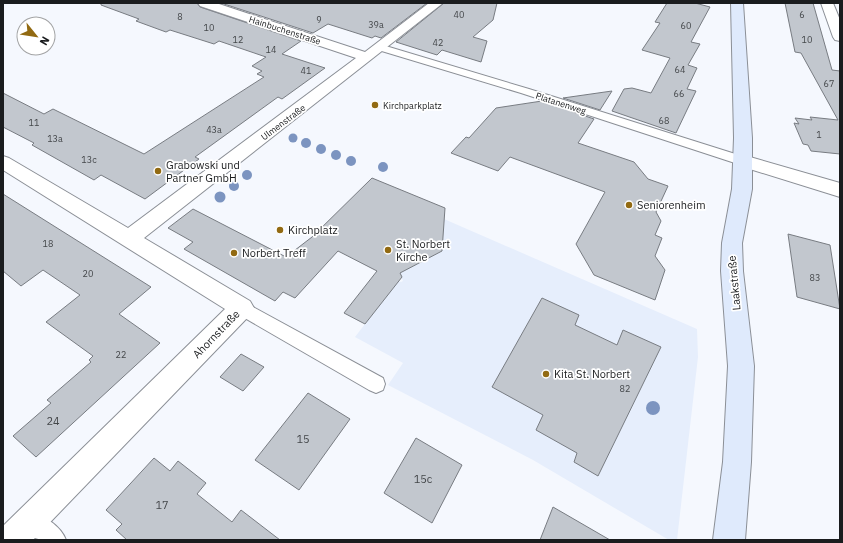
<svg xmlns="http://www.w3.org/2000/svg" width="843" height="543" font-family="'IBM Plex Sans',sans-serif">
<style>
.built{fill:#e6eefc}
.building{fill:#c2c7ce;stroke:#787c82}
.lines{fill:none;stroke-linecap:round;stroke-linejoin:round}
.lane-casing{stroke:#8b8f96;stroke-width:2}
.street-casing{stroke:#8b8f96;stroke-width:2}
.secondary-casing{stroke:#8b8f96;stroke-width:2}
.lane{fill:#fff;fill-rule:evenodd}
.street{fill:#fff;fill-rule:evenodd}
.secondary{fill:#dfeafc;fill-rule:evenodd}
.tree{fill:#7c94c0}
.poi-dot{fill:#926a12;stroke:#fff;stroke-width:1.5}
.labels{text-anchor:middle;dominant-baseline:central;stroke-width:3.5;stroke-linejoin:round;paint-order:stroke}
.number-label{font-size:9px;fill:#44474a}
.far-street-label{font-size:9px;fill:#1a1c1e;stroke:#fff}
.far-poi-label{font-size:9px;fill:#1a1c1e;stroke:#fff;text-anchor:start}
.poi-label{font-size:11px;fill:#1a1c1e;stroke:#fff;text-anchor:start}
.street-label{font-size:11px;fill:#1a1c1e;stroke:#fff}
.near-number-label{font-size:11px;fill:#44474a}
</style>
<rect width="100%" height="100%" fill="#f5f8fe"/>
<path class="built" d="M 444,219 L 697,329 L 698,357 L 677,540 L 669,540 L 533,460 L 388,385 L 403,363 L 355,337 L 398,281 L 401,282 L 403,281 L 400,274 L 410,262 L 416,265 L 442,251 Z"/>
<path class="building" d="M 101,3 L 197,3 L 200,7 L 301,41 L 282,54 L 325,68 L 282,99 L 278,97 L 195,157 L 199,159 L 145,199 L 101,175 L 94,180 L 32,145 L 34,143 L 3,127 L 3,93 L 44,114 L 53,109 L 144,154 L 264,77 L 257,74 L 262,71 L 252,66 L 266,57 L 219,41 L 214,44 L 170,30 L 166,32 L 136,21 L 139,19 L 101,5 Z
M 221,3 L 427,3 L 381,38 L 375,36 L 372,38 L 328,24 L 313,33 Z
M 444,3 L 497,3 L 493,20 L 473,37 L 487,41 L 481,62 L 442,50 L 437,55 L 396,42 Z
M 667,3 L 695,3 L 710,7 L 691,42 L 700,44 L 688,65 L 697,68 L 687,89 L 696,91 L 676,133 L 612,111 L 624,89 L 632,88 L 651,93 L 670,58 L 642,50 L 660,23 L 655,22 Z
M 785,3 L 813,3 L 832,70 L 840,71 L 840,154 L 811,151 L 808,145 L 803,144 L 794,123 L 799,124 L 795,118 L 812,120 L 810,117 L 838,120 L 801,53 L 795,52 Z
M 612,91 L 600,110 L 563,98 Z
M 542,101 L 594,119 L 578,143 L 634,162 L 648,179 L 668,186 L 656,212 L 661,221 L 655,235 L 662,238 L 655,256 L 665,270 L 655,300 L 594,275 L 576,244 L 605,192 L 510,157 L 498,171 L 451,153 L 466,137 L 469,138 L 496,108 Z
M 372,178 L 445,208 L 442,251 L 400,273 L 402,277 L 365,324 L 344,313 L 377,271 L 338,251 L 295,298 L 283,292 L 275,301 L 184,249 L 193,242 L 168,228 L 193,209 L 286,257 L 312,237 Z
M 3,194 L 151,287 L 119,314 L 160,343 L 36,457 L 13,436 L 51,403 L 47,400 L 91,362 L 89,360 L 93,356 L 46,322 L 80,295 L 43,270 L 21,286 L 3,271 Z
M 788,234 L 830,245 L 840,309 L 797,297 Z
M 542,298 L 579,315 L 575,325 L 617,345 L 623,330 L 661,347 L 598,476 L 574,462 L 577,453 L 536,430 L 543,415 L 492,387 Z
M 241,354 L 264,367 L 243,391 L 220,377 Z
M 308,393 L 350,419 L 299,490 L 255,460 Z
M 416,438 L 462,465 L 432,523 L 384,493 Z
M 154,458 L 170,471 L 178,461 L 206,483 L 197,494 L 232,522 L 241,510 L 280,540 L 127,540 L 116,530 L 122,524 L 106,510 Z
M 553,507 L 610,540 L 540,540 Z"/>
<g class="lines">
<defs>
<path id="lane" d="M 379,44 L 529,89 L 748,158 L 750,161 L 748,164 L 743,165 L 738,164 L 521,93 L 375,49 L 374,47 Z
M 242,301 L 383,378 L 385,384 L 383,390 L 376,393 L 369,390 L 236,313 L 234,308 L 236,303 Z
M 29,510 C 43,515 61,526 66,540 C 46,540 27,543 18,521 L 21,513 Z"/>
<path id="street" d="M 198,3 L 216,3 L 365,52 L 429,3 L 443,3 L 144,238 L 250,301 L 254,308 L 250,315 L 33,540 L 3,540 L 3,526 L 225,309 L 3,170 L 3,156 L 9,158 L 128,228 L 356,58 L 200,6 Z
M 821,3 L 833,3 L 840,20 L 840,41 L 835,40 L 833,37 Z
M 743,155 L 840,183 L 840,197 L 737,165 L 734,161 L 737,157 Z"/>
<path id="secondary" d="M 731,3 L 743,3 L 752,138 L 752,189 L 742,243 L 743,271 L 754,366 L 751,462 L 745,540 L 713,540 L 723,462 L 728,366 L 721,271 L 722,243 L 732,189 L 734,138 Z"/>
</defs>
<use href="#lane" class="lane-casing"/>
<use href="#street" class="street-casing"/>
<use href="#secondary" class="secondary-casing"/>
<use href="#lane" class="lane"/>
<use href="#street" class="street"/>
<use href="#secondary" class="secondary"/>
</g>
<g class="tree">
<circle cx="293" cy="138" r="4.5"/>
<circle cx="306" cy="143" r="5"/>
<circle cx="321" cy="149" r="5"/>
<circle cx="336" cy="155" r="5"/>
<circle cx="351" cy="161" r="5"/>
<circle cx="383" cy="167" r="5"/>
<circle cx="247" cy="175" r="5"/>
<circle cx="234" cy="186" r="5"/>
<circle cx="220" cy="197" r="5.5"/>
<circle cx="653" cy="408" r="7"/>
</g>
<g class="poi-dot">
<circle cx="375" cy="105" r="4"/>
<circle cx="158" cy="171" r="4"/>
<circle cx="629" cy="205" r="4"/>
<circle cx="280" cy="230" r="4"/>
<circle cx="388" cy="250" r="4"/>
<circle cx="234" cy="253" r="4"/>
<circle cx="546" cy="374" r="4"/>
</g>
<g class="labels">
<g class="number-label">
<text x="459" y="14">40</text>
<text x="802" y="14">6</text>
<text x="180" y="16">8</text>
<text x="319" y="19">9</text>
<text x="376" y="24">39a</text>
<text x="686" y="25">60</text>
<text x="209" y="27">10</text>
<text x="238" y="39">12</text>
<text x="807" y="39">10</text>
<text x="438" y="42">42</text>
<text x="271" y="49">14</text>
<text x="680" y="69">64</text>
<text x="306" y="70">41</text>
<text x="829" y="83">67</text>
<text x="679" y="93">66</text>
<text x="664" y="120">68</text>
<text x="34" y="122">11</text>
<text x="214" y="129">43a</text>
<text x="819" y="134">1</text>
<text x="55" y="138">13a</text>
<text x="89" y="159">13c</text>
<text x="48" y="243">18</text>
<text x="88" y="273">20</text>
<text x="815" y="277">83</text>
<text x="121" y="354">22</text>
<text x="625" y="388">82</text>
</g>
<g class="far-street-label">
<text transform="translate(285 30) rotate(18)">Hainbuchenstraße</text>
<text transform="translate(561 103) rotate(18)">Platanenweg</text>
<text transform="translate(283 122) rotate(-37)">Ulmenstraße</text>
</g>
<g class="far-poi-label">
<text x="383" y="105">Kirchparkplatz</text>
</g>
<g class="poi-label">
<text x="166" y="165">Grabowski und<tspan x="166" dy="13">Partner GmbH</tspan></text>
<text x="637" y="205">Seniorenheim</text>
<text x="288" y="230">Kirchplatz</text>
<text x="396" y="244">St. Norbert<tspan x="396" dy="13">Kirche</tspan></text>
<text x="242" y="253">Norbert Treff</text>
<text x="554" y="374">Kita St. Norbert</text>
</g>
<g class="street-label">
<text transform="translate(734 283) rotate(-95)">Laakstraße</text>
<text transform="translate(216 334) rotate(-46)">Ahornstraße</text>
</g>
<g class="near-number-label">
<text x="53" y="421">24</text>
<text x="303" y="439">15</text>
<text x="423" y="479">15c</text>
<text x="162" y="505">17</text>
</g>
</g>
<rect width="843" height="543" fill="none" stroke="#1a1c1e" stroke-width="8"/>
<g transform="translate(36 36) rotate(120)"><circle r="19" fill="#ffffff" stroke="#a3a4a5"/>
<path d="M0-3L7 15L0 10L-7 15Z" fill="#926a12"/>
<text y="-6" font-size="11" font-weight="bold" text-anchor="middle" fill="#1a1c1e">N</text>
</g>
</svg>
